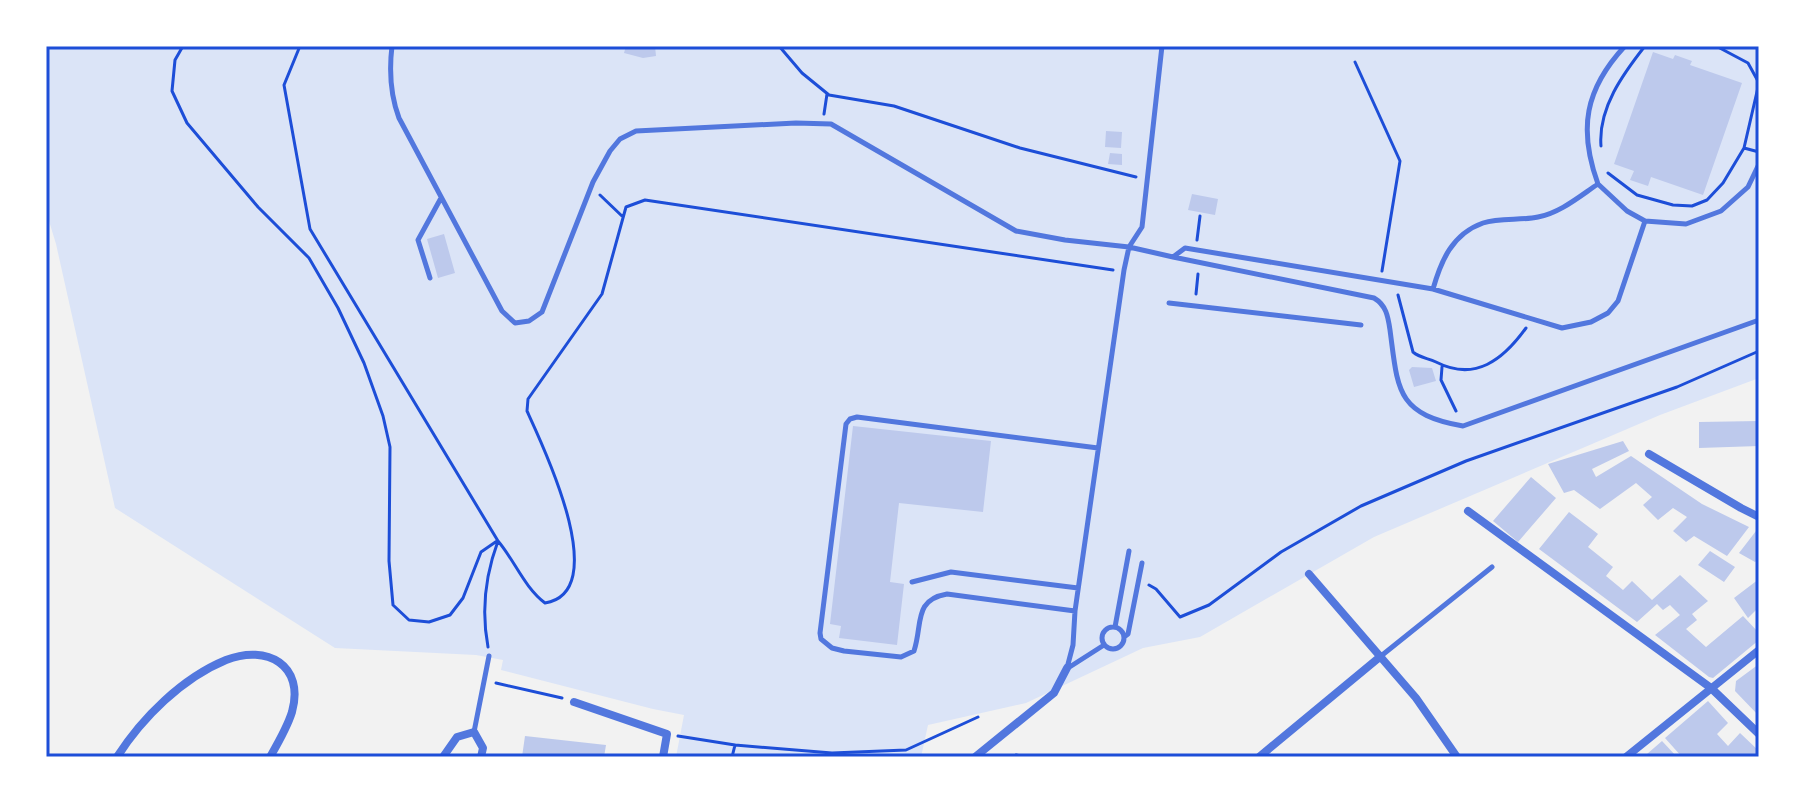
<svg xmlns="http://www.w3.org/2000/svg" width="1805" height="803" font-family="'Public Sans',sans-serif">
<style>
.green{fill:#dbe4f7}
.building{fill:#bdc9ec}
.lines{fill:none;stroke-linecap:round;stroke-linejoin:round}
.path{stroke:#1d4ed8;stroke-width:3}
.service{stroke:#5277de;stroke-width:5}
.minor{stroke:#5277de;stroke-width:8}
.neatline{fill:none;stroke:#1d4ed8;stroke-width:3}
</style>
<rect width="100%" height="100%" fill="#f2f2f2"/>
<path class="green" d="M 46,46 L 1759,46 L 1759,378 L 1660,415 L 1374,537 L 1200,637 L 1143,648 L 1026,703 L 928,725 L 921,757 L 676,757 L 684,715 L 653,709 L 501,670 L 503,660 L 476,655 L 335,648 L 115,508 L 56,244 L 46,211 Z"/>
<path class="building" d="M 626,46 L 655,46 L 656,56 L 643,58 L 624,53 Z
M 1653,52 L 1673,59 L 1675,55 L 1692,61 L 1690,65 L 1742,83 L 1703,195 L 1651,177 L 1648,186 L 1630,180 L 1634,171 L 1614,164 Z
M 1106,131 L 1122,132 L 1121,148 L 1105,147 Z
M 1110,153 L 1122,154 L 1122,165 L 1108,164 Z
M 1192,194 L 1218,199 L 1215,215 L 1188,210 Z
M 444,234 L 455,273 L 438,278 L 427,239 Z
M 1412,367 L 1432,368 L 1436,381 L 1414,387 L 1409,370 Z
M 1759,421 L 1759,446 L 1699,448 L 1699,422 Z
M 853,426 L 991,441 L 983,512 L 899,503 L 890,582 L 904,584 L 897,645 L 839,638 L 841,626 L 830,624 Z
M 1623,441 L 1629,451 L 1592,469 L 1596,477 L 1631,456 L 1702,504 L 1749,527 L 1727,556 L 1694,536 L 1686,542 L 1673,531 L 1687,517 L 1673,508 L 1658,520 L 1643,505 L 1652,497 L 1636,483 L 1600,509 L 1574,490 L 1564,493 L 1548,464 Z
M 1531,477 L 1556,498 L 1518,542 L 1493,521 Z
M 1569,512 L 1598,534 L 1588,547 L 1613,567 L 1606,576 L 1623,590 L 1632,581 L 1652,600 L 1680,575 L 1708,601 L 1692,614 L 1697,620 L 1686,629 L 1706,647 L 1743,616 L 1759,633 L 1759,640 L 1713,678 L 1709,677 L 1655,635 L 1680,615 L 1670,605 L 1663,610 L 1657,604 L 1637,622 L 1539,549 Z
M 1756,531 L 1759,532 L 1759,559 L 1755,562 L 1739,553 Z
M 1710,551 L 1735,567 L 1724,582 L 1698,565 Z
M 1759,579 L 1759,607 L 1748,618 L 1734,598 Z
M 1759,664 L 1759,716 L 1735,691 L 1736,681 Z
M 1708,701 L 1728,723 L 1717,734 L 1728,746 L 1740,733 L 1759,751 L 1759,757 L 1682,757 L 1665,738 Z
M 525,736 L 606,745 L 604,757 L 522,757 Z
M 1662,741 L 1677,757 L 1649,757 L 1647,754 Z"/>
<g class="lines">
<path class="path" d="M 183,46 L 175,60 L 172,91 L 187,123 L 258,207 L 309,258 L 338,308 L 364,363 L 383,416 L 390,447 L 389,561 L 393,605 L 409,620 L 429,622 L 450,615 L 463,598 L 481,552 L 497,541
M 300,46 L 284,85 L 310,229 L 498,541 C 515,561 524,587 545,603 C 613,592 544,448 527,411 L 528,399 L 602,294 L 626,207 L 645,200 L 1113,270
M 779,46 L 802,73 L 829,95 L 894,106 L 1020,148 L 1136,177
M 1355,62 L 1400,161 L 1382,271
M 824,114 L 827,94
M 1601,146 C 1598,108 1623,74 1645,46
M 1744,148 L 1759,152
M 1608,173 L 1637,195 L 1673,205 L 1692,206 L 1707,200 L 1723,183 L 1744,148 L 1759,83 L 1748,63 L 1716,46
M 600,195 L 623,217
M 1197,240 L 1200,216
M 1196,294 L 1198,274
M 1398,295 L 1413,352 C 1420,358 1428,358 1436,362 C 1475,382 1503,360 1526,328
M 1442,367 L 1441,380 L 1456,411
M 1149,585 L 1156,589 L 1180,617 L 1209,605 L 1281,552 L 1361,506 L 1466,461 L 1677,387 L 1759,351
M 488,647 C 481,610 485,576 498,541
M 496,683 L 562,698
M 678,736 L 735,745 L 832,753 L 906,750 L 978,717
M 1016,755 L 1026,757
M 732,757 L 735,745"/>
<path class="service" d="M 392,46 C 389,71 390,94 399,118 L 502,311 L 515,323 L 529,321 L 542,312 L 593,182 L 610,151 L 620,139 L 636,131 L 796,123 L 831,124 L 1016,231 L 1065,240 L 1129,247 L 1173,257 L 1185,248 L 1433,289 L 1562,328 L 1591,322 L 1608,313 L 1618,301 L 1645,221 L 1686,224 L 1721,211 L 1748,187 L 1759,164
M 1598,184 L 1627,211 L 1645,221
M 1173,257 L 1374,298 C 1386,305 1388,316 1390,330 C 1398,390 1396,414 1463,426 L 1759,320
M 430,278 L 418,240 L 441,198
M 1433,289 C 1441,261 1452,234 1483,223 C 1500,217 1521,221 1538,217 C 1560,213 1580,196 1598,184 C 1578,129 1585,89 1625,46
M 1169,303 L 1361,325
M 912,582 L 951,572 L 1078,588
M 1075,611 L 947,594 C 913,600 923,624 914,651 L 901,657 L 844,651 L 832,648 L 821,639 L 820,633 L 846,424 L 850,419 L 857,417 L 1098,448
M1102 638a11 11 0 1 1 22 0a11 11 0 1 1-22 0Z
M 1115,627 L 1129,551
M 1124,637 L 1128,634 L 1142,563
M 1381,656 L 1492,567
M 1067,668 L 1073,645 L 1075,611 L 1124,270 L 1129,247 L 1142,227 L 1162,46
M 1068,668 L 1104,645
M 474,732 L 489,656"/>
<path class="minor" d="M 1649,454 L 1741,508 L 1759,517
M 1468,511 L 1711,688 L 1759,734
M 1309,574 L 1416,698 L 1457,757
M 574,702 L 667,734 L 663,757
M 117,757 C 142,718 182,678 226,660 C 267,644 305,665 292,712 C 287,728 278,743 270,757
M 443,757 L 457,737 L 474,732 L 483,748 L 481,757
M 975,757 L 1054,693 L 1067,668
M 1259,757 L 1381,656
M 1626,757 L 1759,650"/>
</g>
<rect width="1805" height="803" fill="none" stroke="#ffffff" stroke-width="96"/>
<rect x="48" y="48" width="1709" height="707" class="neatline"/>
</svg>
